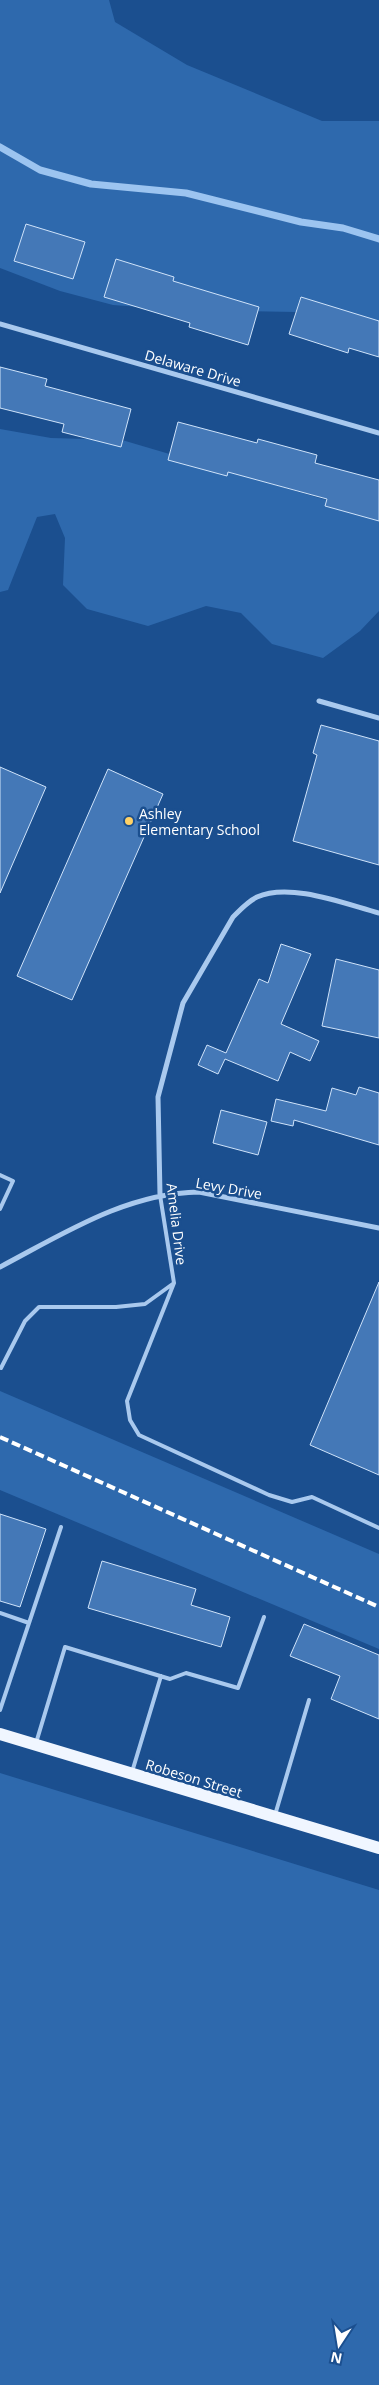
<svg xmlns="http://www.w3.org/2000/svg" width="379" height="2385" font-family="'Open Sans',sans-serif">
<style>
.green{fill:#2e69ad}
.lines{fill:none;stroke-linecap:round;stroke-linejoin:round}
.stream{stroke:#9cc4f0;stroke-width:7}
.building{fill:#4478b7;stroke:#cfe3fa}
.service{stroke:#a9c9ee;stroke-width:4}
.minor{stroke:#a9c9ee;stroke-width:5}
.primary{stroke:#f0f6ff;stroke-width:12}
.rail{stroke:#fff;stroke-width:4;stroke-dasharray:9 4;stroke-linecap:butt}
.poi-dot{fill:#ffd166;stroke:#1b4f8f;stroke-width:2}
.labels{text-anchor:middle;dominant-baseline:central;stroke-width:5;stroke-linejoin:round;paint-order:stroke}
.street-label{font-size:14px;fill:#fff;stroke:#1b4f8f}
.poi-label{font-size:14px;fill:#fff;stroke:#1b4f8f;text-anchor:start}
</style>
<rect width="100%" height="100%" fill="#1b4f8f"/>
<path class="green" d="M 0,0 L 109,0 L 115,22 L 187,65 L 322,121 L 379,121 L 379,330 L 297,312 L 181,310 L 113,305 L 60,291 L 0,268 Z
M 0,429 L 51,438 L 122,440 L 377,515 L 379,517 L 379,611 L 360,631 L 323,658 L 272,644 L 241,613 L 206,606 L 148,626 L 87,609 L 63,585 L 65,538 L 55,514 L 37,517 L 8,590 L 0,592 Z
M 0,1391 L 379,1554 L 379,1649 L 0,1490 Z
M 0,1773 L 379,1890 L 379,2385 L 0,2385 Z"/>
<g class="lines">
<path class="stream" d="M 0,147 L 40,170 L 91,184 L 186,193 L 301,222 L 343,228 L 379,239"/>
</g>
<path class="building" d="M 26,224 L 85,242 L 73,279 L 14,261 Z
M 116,259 L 174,277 L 173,281 L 259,307 L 248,345 L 189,327 L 190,323 L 104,297 Z
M 301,297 L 379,321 L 379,357 L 349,348 L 348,353 L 289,334 Z
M 0,367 L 47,379 L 45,386 L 131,409 L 121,447 L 62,432 L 64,424 L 0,408 Z
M 178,422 L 257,443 L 258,439 L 317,455 L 315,463 L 379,480 L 379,521 L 325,506 L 327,499 L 228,472 L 227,476 L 168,460 Z
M 321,725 L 379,741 L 379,865 L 293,841 L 317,755 L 313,753 Z
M 0,767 L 46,787 L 0,893 Z
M 108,769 L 163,794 L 72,1000 L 17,976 Z
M 281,944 L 311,954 L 281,1024 L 319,1041 L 310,1061 L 290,1052 L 278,1081 L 225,1059 L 218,1074 L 198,1065 L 207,1045 L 226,1053 L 259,979 L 268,983 Z
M 336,959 L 379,970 L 379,1038 L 322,1026 Z
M 359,1087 L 379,1093 L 379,1145 L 294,1120 L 293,1126 L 271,1121 L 276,1099 L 326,1111 L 332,1088 L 356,1095 Z
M 221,1110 L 267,1122 L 258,1155 L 213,1143 Z
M 379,1282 L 379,1475 L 310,1445 Z
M 0,1514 L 46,1529 L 20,1607 L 0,1601 Z
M 102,1561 L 196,1589 L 191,1605 L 230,1617 L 221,1647 L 88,1608 Z
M 304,1624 L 379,1655 L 379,1719 L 331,1699 L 340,1676 L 290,1656 Z"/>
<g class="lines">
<path class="service" d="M 0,1175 L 13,1181 L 0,1209
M 160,1195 L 174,1283 L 127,1401 L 130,1420 L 139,1435 L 269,1495 L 292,1502 L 312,1497 L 379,1528
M 1,1368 L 25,1321 L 39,1307 L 116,1307 L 145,1304 L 174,1283
M 0,1613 L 29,1623
M 0,1710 L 61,1527
M 36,1743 L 65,1647 L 170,1679 L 186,1673 L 238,1688 L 264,1617
M 132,1772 L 161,1676
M 275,1815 L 309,1700"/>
<path class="minor" d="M 0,324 L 379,433
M 319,701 L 379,718
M 160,1195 L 158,1097 L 183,1003 L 233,917 C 240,910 247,902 257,897 C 290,882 345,904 379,913
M 0,1267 C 63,1234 126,1193 199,1192 L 379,1228"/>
<path class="primary" d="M 0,1734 L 379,1848"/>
<path class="rail" d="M 0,1437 L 379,1607"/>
</g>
<circle class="poi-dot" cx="129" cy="821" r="5"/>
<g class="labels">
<g class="street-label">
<text transform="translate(193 368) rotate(16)">Delaware Drive</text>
<text transform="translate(229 1188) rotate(10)">Levy Drive</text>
<text transform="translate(177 1224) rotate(83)">Amelia Drive</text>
<text transform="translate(194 1778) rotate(17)">Robeson Street</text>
</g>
<g class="poi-label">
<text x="139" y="813">Ashley<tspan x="139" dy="16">Elementary School</tspan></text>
</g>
</g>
<g transform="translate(339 2345) rotate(192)" stroke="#1b4f8f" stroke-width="4" paint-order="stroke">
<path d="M0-4L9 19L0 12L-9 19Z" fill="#ffffff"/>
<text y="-8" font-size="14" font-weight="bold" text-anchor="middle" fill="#ffffff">N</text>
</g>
</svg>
